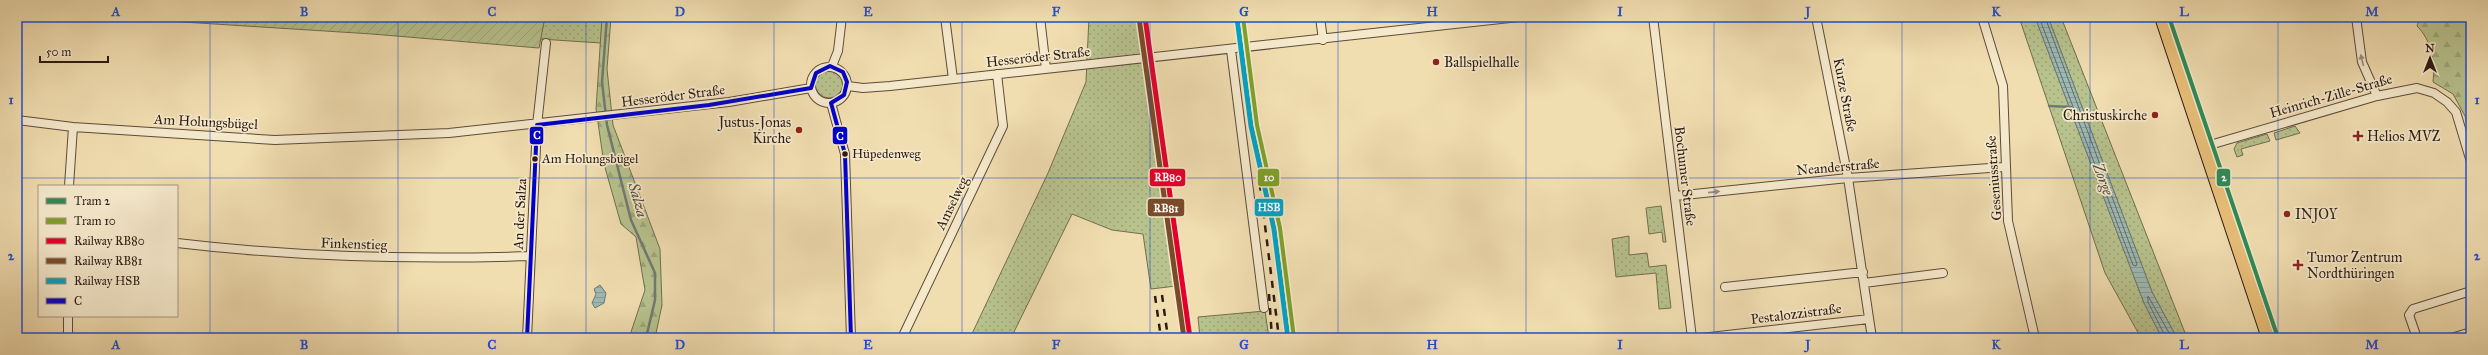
<svg xmlns="http://www.w3.org/2000/svg" width="2488" height="355" font-family="'IM FELL Great Primer',serif">
<style>
.grass{fill:url(#grass-dots);stroke:#726e4f}
.forest{fill:url(#forest-firs);stroke:#726e4f}
.garden{fill:url(#garden-furrows);stroke:#726e4f}
.water{fill:url(#water-rules);stroke:#707a73}
.lines{fill:none;stroke-linecap:round;stroke-linejoin:round}
.shore{stroke:#646a62;stroke-width:1}
.stream{stroke:#707a73;stroke-width:2.5}
.street-casing{stroke:#5d4b39;stroke-width:10}
.primary-casing{stroke:#2c1a11;stroke-width:14}
.street{stroke:#f5e9cc;stroke-width:8}
.primary{stroke:#e8be78;stroke-width:12}
.rail{stroke:#2c1a11;stroke-width:2.5;stroke-dasharray:7 7;stroke-linecap:butt}
.bus-1-casing{stroke:#f5e9cc;stroke-width:7}
.bus-1{stroke:#0000cd;stroke-width:4}
.rail-1-casing{stroke:#f5e9cc;stroke-width:8}
.rail-2-casing{stroke:#f5e9cc;stroke-width:8}
.rail-3-casing{stroke:#f5e9cc;stroke-width:8}
.rail-1{stroke:#e4002b;stroke-width:5}
.rail-2{stroke:#7a4b2a;stroke-width:5}
.rail-3{stroke:#02a2c5;stroke-width:5}
.tram-1-casing{stroke:#f5e9cc;stroke-width:7}
.tram-2-casing{stroke:#f5e9cc;stroke-width:7}
.tram-1{stroke:#2e8b57;stroke-width:4}
.tram-2{stroke:#7ea02a;stroke-width:4}
.oneway{fill:#9b8c78}
.grid{fill:none;stroke:#1d4ed8;stroke-width:1;stroke-opacity:0.55}
.poi-dot{fill:#8f2418;stroke:#f5e9cc;stroke-width:1.5}
.bus-dot{fill:#2c1a11;stroke:#f5e9cc;stroke-width:1.5}
.labels{text-anchor:middle;dominant-baseline:central;stroke-width:3.5;stroke-linejoin:round;paint-order:stroke}
.bus-label{font-size:13px;fill:#2c1a11;stroke:#f5e9cc;text-anchor:start}
.street-label{font-size:14px;fill:#2c1a11;stroke:#f5e9cc}
.poi-label{font-size:14px;fill:#2c1a11;stroke:#f5e9cc;text-anchor:start}
.water-label{font-size:15px;font-style:italic;fill:#4e4a42;stroke:#f5e9cc}
.line-badge{stroke:#f5e9cc;stroke-width:1.5}
.badge-label{font-size:11px;text-anchor:middle;font-weight:bold;fill:#fff}
.neatline{fill:none;stroke:#1d4ed8;stroke-width:1.5}
.grid-label{font-size:13px;text-anchor:middle;font-weight:bold;fill:#1d4ed8}
</style>
<defs>
<pattern id="grass-dots" width="8" height="8" patternUnits="userSpaceOnUse"><rect width="8" height="8" fill="#b7c28d"/><path d="M2 2h.1M6 6h.1" fill="none" stroke="#9ea679" stroke-width="1.8" stroke-linecap="round"/></pattern>
<pattern id="forest-firs" width="22" height="20" patternUnits="userSpaceOnUse"><rect width="22" height="20" fill="#b7c28d"/><path d="M5 1l3.5 6h-7zM16 11l3.5 6h-7z" fill="#9ea679"/></pattern>
<pattern id="garden-furrows" width="10" height="10" patternUnits="userSpaceOnUse"><rect width="10" height="10" fill="#b7c28d"/><path d="M-1 1l2-2M0 10L10 0M9 11l2-2" fill="none" stroke="#9ea679"/></pattern>
<pattern id="water-rules" width="6" height="5" patternUnits="userSpaceOnUse"><rect width="6" height="5" fill="#9dbab4"/><path d="M0 2.5h6" fill="none" stroke="#879f9a"/></pattern>
</defs>
<rect width="100%" height="100%" fill="#f0ddb0"/>
<filter id="stains"><feTurbulence type="fractalNoise" baseFrequency=".005" numOctaves="4"/><feColorMatrix values="0 0 0 0 .2 0 0 0 0 .09 0 0 0 0 .02 0 0 0 .5 -.17"/></filter>
<radialGradient id="worn" r=".72"><stop offset=".6" stop-color="#630" stop-opacity="0"/><stop offset="1" stop-color="#630" stop-opacity=".3"/></radialGradient>
<path class="grass" d="M 545,17 L 602,17 L 601,43 L 540,39 Z
M 1089,17 L 1139,17 L 1176,286 L 1151,289 L 1143,234 L 1112,230 L 1072,214 L 1011,338 L 970,338 L 1048,173 L 1086,82 Z
M 2019,17 L 2035,17 L 2144,303 L 2162,338 L 2141,338 L 2105,273 Z
M 2048,17 L 2061,17 L 2187,338 L 2177,338 L 2152,292 Z
M815 84a14 14 0 1 1 28 0a14 14 0 1 1-28 0Z
M 2295,126 L 2300,133 L 2276,140 L 2274,133 Z
M 2267,134 L 2270,141 L 2241,149 L 2243,155 L 2237,157 L 2234,149 L 2237,143 Z
M 1661,206 L 1666,242 L 1663,242 L 1662,232 L 1649,234 L 1646,208 Z
M 1629,236 L 1629,255 L 1647,253 L 1649,267 L 1666,265 L 1671,308 L 1659,309 L 1656,273 L 1616,277 L 1612,239 Z
M 1265,311 L 1269,338 L 1200,338 L 1198,317 Z"/>
<path class="forest" d="M 602,17 L 611,17 L 607,69 L 613,125 L 660,249 L 662,305 L 655,338 L 629,338 L 645,290 L 636,237 L 621,224 L 604,164 L 596,109 Z
M 2420,17 L 2471,17 L 2471,138 L 2465,116 L 2453,94 L 2433,82 C 2435,62 2432,41 2417,26 Z"/>
<path class="garden" d="M 104,17 L 545,17 L 539,48 L 372,34 Z"/>
<path class="water" d="M 2035,17 L 2048,17 L 2152,292 L 2177,338 L 2162,338 L 2144,303 Z
M 600,285 L 606,293 L 604,303 L 595,308 L 592,303 L 596,294 L 594,289 Z"/>
<g class="lines">
<path class="shore" d="M 2039,17 L 2133,265 L 2136,266 L 2137,264 L 2045,17
M 2166,338 L 2148,302 L 2148,296 L 2172,338"/>
<path class="stream" d="M 607,17 L 602,82 L 607,125 L 631,220 L 655,273 L 655,300 L 646,338
M 2049,106 L 2071,107"/>
<defs>
<path id="street" d="M 945,17 L 953,79
M 1040,17 L 1046,69
M 1320,17 L 1323,40
M 1653,17 L 1692,338
M 1816,17 L 1848,178 L 1872,338
M 1982,17 L 2003,86 L 2008,221 L 2035,338
M 2356,17 L 2362,62 L 2377,96
M 1231,50 L 1264,308
M 832,66 L 838,51 L 842,17
M811 85a18 18 0 1 1 36 0a18 18 0 1 1-36 0Z
M 848,86 L 863,88 L 890,86 L 1519,17
M 831,103 L 845,154 L 851,338
M 17,120 L 73,127 L 275,140 L 449,133 L 729,102 L 811,88
M 2203,147 L 2377,96 L 2417,88 L 2434,93 L 2447,102 L 2456,112 L 2471,162
M 69,186 L 73,127
M 1675,196 L 1848,178 L 2004,167
M 177,243 C 295,257 412,260 531,256
M 1864,283 L 1943,273
M 1725,287 L 1863,272
M 68,316 L 68,338
M 527,338 L 537,125 L 546,43
M 902,338 L 1003,126 L 997,74
M 1701,338 L 1869,319
M 2417,338 L 2409,315 L 2413,309 L 2471,291
M 2451,338 L 2471,332"/>
<path id="primary" d="M 2161,17 L 2268,338"/>
</defs>
<use href="#street" class="street-casing"/>
<use href="#primary" class="primary-casing"/>
<use href="#street" class="street"/>
<use href="#primary" class="primary"/>
<path class="rail" d="M 1239,17 L 1279,338
M 1269,294 L 1272,338
M 1162,295 L 1168,338
M 1155,296 L 1161,338"/>
<defs>
<path id="bus-1" d="M 527,338 L 537,125 L 709,105 L 811,88 L 816,73 L 830,66 L 843,72 L 847,82 L 844,95 L 831,103 L 845,154 L 851,338"/>
</defs>
<use href="#bus-1" class="bus-1-casing"/>
<use href="#bus-1" class="bus-1"/>
<defs>
<path id="rail-1" d="M 1145,17 L 1190,338"/>
<path id="rail-2" d="M 1139,18 L 1184,338"/>
<path id="rail-3" d="M 1237,18 L 1251,126 L 1274,229 L 1288,338"/>
</defs>
<use href="#rail-1" class="rail-1-casing"/>
<use href="#rail-2" class="rail-2-casing"/>
<use href="#rail-3" class="rail-3-casing"/>
<use href="#rail-1" class="rail-1"/>
<use href="#rail-2" class="rail-2"/>
<use href="#rail-3" class="rail-3"/>
<defs>
<path id="tram-1" d="M 2169,17 L 2278,338"/>
<path id="tram-2" d="M 1243,17 L 1257,125 L 1280,228 L 1294,338"/>
</defs>
<use href="#tram-1" class="tram-1-casing"/>
<use href="#tram-2" class="tram-2-casing"/>
<use href="#tram-1" class="tram-1"/>
<use href="#tram-2" class="tram-2"/>
</g>
<defs><path id="oneway-solid" d="M-6-.8H1V-3.2L6.5 0L1 3.2V.8H-6Z"/></defs>
<g class="oneway">
<use href="#oneway-solid" transform="translate(2362 60) rotate(-104)"/>
<use href="#oneway-solid" transform="translate(1714 192) rotate(-6)"/>
</g>
<path class="grid" d="M 210,17 L 210,338M 398,17 L 398,338M 586,17 L 586,338M 774,17 L 774,338M 962,17 L 962,338M 1150,17 L 1150,338M 1338,17 L 1338,338M 1526,17 L 1526,338M 1714,17 L 1714,338M 1902,17 L 1902,338M 2090,17 L 2090,338M 2278,17 L 2278,338M 17,178 L 2471,178"/>
<g class="poi-dot">
<circle cx="1436" cy="62" r="4"/>
<circle cx="2155" cy="115" r="4"/>
<circle cx="799" cy="130" r="4"/>
<path d="M2356 130h4v4h4v4h-4v4h-4v-4h-4v-4h4z"/>
<circle cx="2287" cy="214" r="4"/>
<path d="M2296 259h4v4h4v4h-4v4h-4v-4h-4v-4h4z"/>
</g>
<g class="bus-dot">
<circle cx="845" cy="154" r="3.5"/>
<circle cx="535" cy="159" r="3.5"/>
</g>
<g class="labels">
<g class="bus-label">
<text x="852" y="154">Hüpedenweg</text>
<text x="542" y="159">Am Holungsbügel</text>
</g>
<g class="street-label">
<text transform="translate(1038 57) rotate(-6)">Hesseröder Straße</text>
<text transform="translate(1845 95) rotate(79)">Kurze Straße</text>
<text transform="translate(673 96) rotate(-7)">Hesseröder Straße</text>
<text transform="translate(2331 96) rotate(-16)">Heinrich-Zille-Straße</text>
<text transform="translate(206 122) rotate(3)">Am Holungsbügel</text>
<text transform="translate(1838 167) rotate(-5)">Neanderstraße</text>
<text transform="translate(1685 176) rotate(83)">Bochumer Straße</text>
<text transform="translate(1994 178) rotate(-94)">Geseniusstraße</text>
<text transform="translate(952 203) rotate(-64)">Amselweg</text>
<text transform="translate(520 214) rotate(-87)">An der Salza</text>
<text transform="translate(354 244) rotate(2)">Finkenstieg</text>
<text transform="translate(1796 314) rotate(-7)">Pestalozzistraße</text>
</g>
<g class="poi-label">
<text x="1444" y="62">Ballspielhalle</text>
<text x="2147" y="115" text-anchor="end">Christuskirche</text>
<text x="791" y="122" text-anchor="end">Justus-Jonas<tspan x="791" dy="16">Kirche</tspan></text>
<text x="2367" y="136">Helios MVZ</text>
<text x="2295" y="214">INJOY</text>
<text x="2307" y="257">Tumor Zentrum<tspan x="2307" dy="16">Nordthüringen</tspan></text>
</g>
<g class="water-label">
<text transform="translate(2103 179) rotate(70)">Zorge</text>
<text transform="translate(638 200) rotate(74)">Salza</text>
</g>
</g>
<g class="line-badge">
<rect x="529" y="126" width="15" height="19" rx="4" fill="#0000cd"/>
<rect x="832" y="126" width="16" height="19" rx="4" fill="#0000cd"/>
<rect x="1257" y="168" width="23" height="19" rx="4" fill="#7ea02a"/>
<rect x="1149" y="168" width="37" height="19" rx="4" fill="#e4002b"/>
<rect x="2216" y="168" width="15" height="19" rx="4" fill="#2e8b57"/>
<rect x="1254" y="198" width="30" height="19" rx="4" fill="#02a2c5"/>
<rect x="1147" y="198" width="38" height="19" rx="4" fill="#7a4b2a"/>
</g>
<g class="badge-label">
<text x="537" y="139">C</text>
<text x="840" y="140">C</text>
<text x="1269" y="181">10</text>
<text x="1168" y="181">RB80</text>
<text x="2224" y="181">2</text>
<text x="1269" y="211">HSB</text>
<text x="1166" y="212">RB81</text>
</g>
<rect width="2488" height="355" fill="none" stroke="#f0ddb0" stroke-width="44"/>
<rect x="38" y="185" width="140" height="132" fill="#f5e9cc" stroke="#a59681"/>
<rect x="46" y="198" width="20" height="6" fill="#2e8b57" stroke="#a59681"/>
<text x="74" y="205" font-size="12" fill="#2c1a11">Tram 2</text>
<rect x="46" y="218" width="20" height="6" fill="#7ea02a" stroke="#a59681"/>
<text x="74" y="225" font-size="12" fill="#2c1a11">Tram 10</text>
<rect x="46" y="238" width="20" height="6" fill="#e4002b" stroke="#a59681"/>
<text x="74" y="245" font-size="12" fill="#2c1a11">Railway RB80</text>
<rect x="46" y="258" width="20" height="6" fill="#7a4b2a" stroke="#a59681"/>
<text x="74" y="265" font-size="12" fill="#2c1a11">Railway RB81</text>
<rect x="46" y="278" width="20" height="6" fill="#02a2c5" stroke="#a59681"/>
<text x="74" y="285" font-size="12" fill="#2c1a11">Railway HSB</text>
<rect x="46" y="298" width="20" height="6" fill="#0000cd" stroke="#a59681"/>
<text x="74" y="305" font-size="12" fill="#2c1a11">C</text>
<g transform="translate(2430 58)" stroke="#f5e9cc" stroke-width="3" paint-order="stroke">
<path d="M0-3L7 15L0 10L-7 15Z" fill="#2c1a11"/>
<text y="-6" font-size="11" font-weight="bold" text-anchor="middle" fill="#2c1a11">N</text>
</g>
<path d="M40 56v6h68v-6" fill="none" stroke="#2c1a11" stroke-width="2"/>
<text x="46" y="56" font-size="12" fill="#2c1a11" stroke="#f5e9cc" stroke-width="3" paint-order="stroke">50 m</text>
<rect x="22" y="22" width="2444" height="311" class="neatline"/>
<g class="grid-label">
<text x="116" y="16">A</text>
<text x="304" y="16">B</text>
<text x="492" y="16">C</text>
<text x="680" y="16">D</text>
<text x="868" y="16">E</text>
<text x="1056" y="16">F</text>
<text x="1244" y="16">G</text>
<text x="1432" y="16">H</text>
<text x="1620" y="16">I</text>
<text x="1808" y="16">J</text>
<text x="1996" y="16">K</text>
<text x="2184" y="16">L</text>
<text x="2372" y="16">M</text>
<text x="11" y="104">1</text>
<text x="2477" y="104">1</text>
<text x="11" y="260">2</text>
<text x="2477" y="260">2</text>
<text x="116" y="349">A</text>
<text x="304" y="349">B</text>
<text x="492" y="349">C</text>
<text x="680" y="349">D</text>
<text x="868" y="349">E</text>
<text x="1056" y="349">F</text>
<text x="1244" y="349">G</text>
<text x="1432" y="349">H</text>
<text x="1620" y="349">I</text>
<text x="1808" y="349">J</text>
<text x="1996" y="349">K</text>
<text x="2184" y="349">L</text>
<text x="2372" y="349">M</text>
</g>
<rect width="100%" height="100%" filter="url(#stains)"/>
<rect width="100%" height="100%" fill="url(#worn)"/>
</svg>
